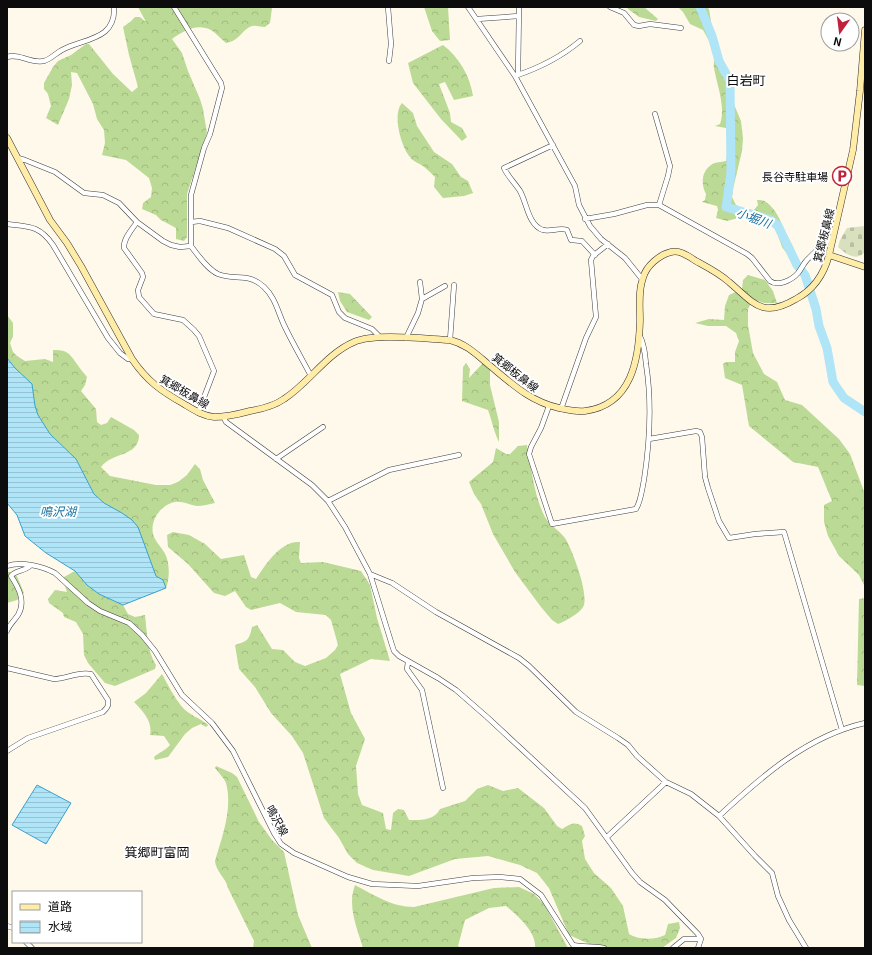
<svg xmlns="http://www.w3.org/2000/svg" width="872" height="955" font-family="Georgia,'Noto Sans JP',serif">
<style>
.forest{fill:url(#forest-crowns)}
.cemetery{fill:url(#cemetery-stones)}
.water{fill:url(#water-rules);stroke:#36a2cf}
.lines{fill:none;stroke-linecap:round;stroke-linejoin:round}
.river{stroke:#b0e4f7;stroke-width:9}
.street-casing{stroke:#3f3f3f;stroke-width:5.5}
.secondary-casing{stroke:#2e2e2e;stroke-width:7}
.street{stroke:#fff;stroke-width:4.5}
.secondary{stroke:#ffeca7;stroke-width:6}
.labels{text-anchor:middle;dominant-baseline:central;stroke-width:4;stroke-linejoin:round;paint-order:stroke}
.poi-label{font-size:11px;fill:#0c0c0c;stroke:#fff;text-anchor:end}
.street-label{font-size:11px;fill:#0c0c0c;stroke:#fff}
.water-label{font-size:12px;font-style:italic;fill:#15719f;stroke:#fff}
.quarter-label{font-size:13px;fill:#0c0c0c;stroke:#fff}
</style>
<defs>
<pattern id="forest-crowns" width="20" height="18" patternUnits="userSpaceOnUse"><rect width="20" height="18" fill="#bbda95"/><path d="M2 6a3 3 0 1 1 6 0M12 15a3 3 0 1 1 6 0" fill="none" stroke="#a0ba7f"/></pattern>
<pattern id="cemetery-stones" width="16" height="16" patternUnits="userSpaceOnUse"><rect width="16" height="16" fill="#d9e0be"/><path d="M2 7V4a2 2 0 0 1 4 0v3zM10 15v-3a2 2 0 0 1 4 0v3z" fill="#b9bfa2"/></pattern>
<pattern id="water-rules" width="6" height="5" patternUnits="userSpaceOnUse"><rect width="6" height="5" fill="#b0e4f7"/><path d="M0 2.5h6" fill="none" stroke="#96c2d3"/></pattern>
</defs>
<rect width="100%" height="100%" fill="#fff9ec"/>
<path class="forest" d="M 138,7 L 269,7 L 272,8 L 270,23 L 265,27 C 261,27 256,25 252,26 C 241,30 240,41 226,43 C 221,39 216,33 211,30 C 197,23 183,31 172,39 L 182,53 L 188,71 L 200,99 L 203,109 L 207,133 L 187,194 L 187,237 L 184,241 L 176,239 L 176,228 L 161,220 L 156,215 L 142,209 L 143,203 L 151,197 L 152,188 L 149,178 L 126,160 L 102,155 L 105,143 L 104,130 L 97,119 L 93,104 L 77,73 L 71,72 L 72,85 L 69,99 L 58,125 L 46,118 L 51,106 L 48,94 L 44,89 L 44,83 L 53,67 L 58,61 L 71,55 L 86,44 L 89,44 L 113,74 L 132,92 L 138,87 L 129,55 L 123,27 L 130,22 L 135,17 L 140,17 L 146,22 Z
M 424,7 L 448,7 L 450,40 L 440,41 L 432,31 Z
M 627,7 L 644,7 L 658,19 L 656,21 L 639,17 L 628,9 Z
M 678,7 L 706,7 L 709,9 L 713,34 L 719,55 L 727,69 L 730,95 L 741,121 L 743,138 L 742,151 L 733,189 L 732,197 L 736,205 L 745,209 L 754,210 L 758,205 L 757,200 C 760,200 763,200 766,202 C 776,209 780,220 785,231 C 788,239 798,252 796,260 L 791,259 L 782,247 L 776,230 L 770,223 L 747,216 L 742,217 L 727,221 L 716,218 L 718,210 L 717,206 L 702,202 L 705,200 L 706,194 C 701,185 701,172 711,165 C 714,162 722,162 726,161 L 731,129 L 715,126 L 720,124 C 726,107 717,85 714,68 C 713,64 715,60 714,56 C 713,47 707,37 703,30 L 690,24 L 683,12 Z
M 443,45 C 459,57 470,76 473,96 L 454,100 L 445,82 L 439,84 L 450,113 L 451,122 L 462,128 L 467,137 L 462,141 L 441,119 L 413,83 L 408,63 Z
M 402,103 L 413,113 L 417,126 L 434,152 L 452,164 L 461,177 L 468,181 L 473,193 L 464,196 L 443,198 L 434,187 L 435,177 C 431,173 427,169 423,166 C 419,163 412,161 410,157 C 401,147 392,114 402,103 Z
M 748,275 L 765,280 L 773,291 L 777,303 L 764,303 L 753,299 L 748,309 L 748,325 L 753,353 L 764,374 L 777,382 L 785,400 L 802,405 L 839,439 L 850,454 L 865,494 L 865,587 L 859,575 L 839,556 L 828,536 L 824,522 L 824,505 L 832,501 L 818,467 L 793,462 L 749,426 L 742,385 L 725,378 L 723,364 L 726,362 L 735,362 L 735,352 L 739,341 L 736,333 L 726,326 L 708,326 L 695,323 L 709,319 L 724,320 L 725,306 L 729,295 L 742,289 L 743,280 Z
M 338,292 L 350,294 L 372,317 L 369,320 L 347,312 L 340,301 Z
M 7,315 L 13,323 L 13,336 L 10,343 L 13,352 L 17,356 L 25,361 L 45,359 L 53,362 L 53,350 C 68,350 69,353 77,364 C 80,369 84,373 87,377 L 85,385 L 81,391 L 96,409 L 97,422 L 101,425 L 107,423 L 111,417 L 134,430 L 139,435 C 139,457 112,452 101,467 L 110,476 L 156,485 L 170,485 L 178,482 L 187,475 L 195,464 L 200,469 L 203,480 L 215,503 C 209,504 202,506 197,506 C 190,505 182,501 175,502 C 161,504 148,522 154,537 C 156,542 161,547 164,552 C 170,561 170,578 166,588 L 163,580 L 156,576 L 122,513 L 104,503 L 94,494 L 76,459 L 50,434 L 38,415 L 35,406 L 32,385 L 15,368 L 7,358 Z
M 466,363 L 470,369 L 469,378 L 483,363 L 490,367 L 490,385 L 499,422 L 499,442 C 494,432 492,421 488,410 L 462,401 L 463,367 Z
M 527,445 C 531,466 534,494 543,513 C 547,524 558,529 565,538 C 572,549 590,596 583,607 C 580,613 564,622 558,624 L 552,620 L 541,607 L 515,572 L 493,534 L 481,504 L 474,494 L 469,482 L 493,462 L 496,448 L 506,454 L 510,454 L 518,446 Z
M 173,532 L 189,535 L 205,544 L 221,559 L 244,555 L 251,577 L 256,579 C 265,565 281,540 300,542 L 299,558 L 301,563 L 323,562 L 361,571 L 370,585 L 377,618 L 390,661 L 371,659 L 340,674 L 351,713 L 365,739 L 356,766 L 358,794 L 362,805 L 383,813 L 386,829 L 391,830 L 393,813 L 398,809 L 404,810 L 409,820 C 420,820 434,821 440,809 L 465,801 L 477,789 L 488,785 L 503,791 L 518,788 L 544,808 L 557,826 L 562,829 C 570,824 574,821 582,826 L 585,836 L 582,841 L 585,859 L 594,873 L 611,888 L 623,906 L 629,934 C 638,940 656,940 665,935 L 668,924 L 679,922 L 680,928 L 676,938 L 662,948 L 596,947 L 569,935 L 549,888 L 537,873 L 520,865 L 488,856 L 455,859 L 409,876 L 373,870 L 357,863 L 348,854 L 339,838 L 324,818 L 303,753 L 292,736 L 271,713 L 255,687 L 239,669 L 235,645 C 248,641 249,640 252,627 L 257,625 L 272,649 L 283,650 L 295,662 L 305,666 L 326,658 L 335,650 L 338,645 L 331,620 L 326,615 L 296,612 L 280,603 L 251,610 L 246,607 L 235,591 L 225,596 L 214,593 L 188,564 L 168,547 L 167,535 Z
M 75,571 L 87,585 L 99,594 L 123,605 L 128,614 L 135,617 L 145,615 C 147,632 147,651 156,665 L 155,669 L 115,686 L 105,683 L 88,663 L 84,655 L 83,634 L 76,622 L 64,617 L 63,613 L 49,603 L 48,599 L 55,590 L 67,592 L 63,580 L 64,577 Z
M 7,572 L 12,572 L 16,574 L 24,593 L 17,600 L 7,603 Z
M 865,598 L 865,686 L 857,685 L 859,599 Z
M 162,674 C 168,685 174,697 182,707 C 189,715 200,718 208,725 L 206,727 L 201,724 L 192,728 L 185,734 L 168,757 L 155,760 L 154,757 C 158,753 166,750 170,745 L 164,736 L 150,735 C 153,722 143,711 134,702 L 146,693 Z
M 216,766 L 232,773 L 237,777 L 259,822 L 272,840 L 284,852 L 298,915 L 312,948 L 253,948 L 254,941 L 228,888 C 226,878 216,872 215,861 C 222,837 233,809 226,783 C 224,778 218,772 215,768 Z
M 355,885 C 374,895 392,907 414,907 L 494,888 L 519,887 L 534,894 L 544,904 L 568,948 L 535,948 C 537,932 517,915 506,906 L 489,908 L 465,920 L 458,946 L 461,948 L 363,948 C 357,928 347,906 355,885 Z"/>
<path class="cemetery" d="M 865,226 L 865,252 C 856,262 846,254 838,247 L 840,240 L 847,228 Z"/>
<path class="water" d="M 7,358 L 15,368 L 32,384 L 35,406 L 38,415 L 50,434 L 76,459 L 94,494 L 104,503 L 122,513 L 132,520 L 138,527 L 156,576 L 163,580 L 166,588 L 123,605 L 99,594 L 87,585 L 75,571 L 46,553 L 25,536 L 17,515 L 7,503 Z
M 37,785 L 71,803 L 46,844 L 12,825 Z"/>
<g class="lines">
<path class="river" d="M 700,7 L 712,36 L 719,61 L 730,81 L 731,173 L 726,207 L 771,220 L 778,226 L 797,265 L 805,275 L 816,309 L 819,326 L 827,348 L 833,382 L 844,398 L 865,412"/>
<defs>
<path id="street" d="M 388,7 L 391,44 L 389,61
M 468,7 L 515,76 L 575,186 L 579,205 L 590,226 L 601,239 L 625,258 L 642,279
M 610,7 L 624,13 L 634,25 L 639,26 L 650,24 L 681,28
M 477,19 L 519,16
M 7,57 C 20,53 31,64 44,61 C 51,59 56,53 62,50 C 85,38 116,40 114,7
M 518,75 L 519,7
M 515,76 C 539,68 561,57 580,41
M 655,114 L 670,166 L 668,176 L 659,205
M 553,145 L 504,168 C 508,177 515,183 520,191 C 527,203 528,225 543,230 C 551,232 560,227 567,230 L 571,240 L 582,241 L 595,255
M 18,158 L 25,160 L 55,172 L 84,193 L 103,195 L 119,203 L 137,222 L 163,241 L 171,245 L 180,247 L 191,246 L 191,195 L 204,148 L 210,134 L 222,88 L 221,83 L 174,7
M 585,219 L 614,214 L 647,205 L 659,205 L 747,254 L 752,258 L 770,281 C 778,287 792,280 798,273 C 802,268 804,262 809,258 C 816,250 825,244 833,237
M 137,222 C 132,229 123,239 124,248 L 142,273 L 143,277 L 138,290 L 139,297 L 154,314 L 183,320 L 194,330 L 199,336 L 214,371 L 198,413
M 191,222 L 200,221 L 228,228 L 275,249 L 284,256 L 295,275 L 332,295 L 339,312 L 345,318 L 372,329 L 381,338
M 7,224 C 29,227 39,225 53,245 L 108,338 L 120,353 L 128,359 L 132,359
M 191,246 C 198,255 207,269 218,274 C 235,281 248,272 264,287 C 275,297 278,312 284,325 C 292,342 302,359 311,376
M 422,299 L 445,286
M 406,338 L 418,313 L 422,299 L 420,282
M 450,340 L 454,285
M 549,406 L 541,428 L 531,447 L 529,454 L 552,524 L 636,509 C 641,501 642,489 644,480 C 650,441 652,402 646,364 C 645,353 644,343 639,334
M 561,409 L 586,338 L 596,317 L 591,260 L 593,256 L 608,244
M 223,416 L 226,422 L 312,485 L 328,501 L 345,527 L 370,574 L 392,645 L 394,651 L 399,656 L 438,678 L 456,690 L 487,717 L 585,808 L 632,873 L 640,882 L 665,900 L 698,934 L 701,939 L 698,948
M 649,439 L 696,431 L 700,432 L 702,437 L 705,477 L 708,488 L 719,521 L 729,538 L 755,534 L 784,532 L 842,730
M 276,459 L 323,427
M 328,501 L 389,470 L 459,455
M 7,566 C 21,561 42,566 55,573 L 88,603 L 100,611 L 129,623 L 142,635 L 155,651 L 182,695 L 212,723 L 233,751 L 274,833 L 281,844 L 294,853 L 348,877 L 372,884 L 418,886 L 473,878 L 500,877 L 520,879 L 541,895 L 573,945 C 583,948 593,945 604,948
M 370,574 L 392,583 L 436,612 L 519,658 L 529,666 L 576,712 L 618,738 L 628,745 L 637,756 L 666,782 L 691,794 L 719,816 L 755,856 L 772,873 L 778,896 L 789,920 L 806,948
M 7,631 C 9,625 14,621 18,615 C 26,602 19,588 11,576 C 15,570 23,572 30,566
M 408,662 L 407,669 L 422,690 L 443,788
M 7,668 L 54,679 C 67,679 78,671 91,674 L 108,700 C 109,706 107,708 103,712 L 28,738 L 7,751
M 719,816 C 761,777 807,736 865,723
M 607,837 L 666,782
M 7,926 L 13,928
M 26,942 L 32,948
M 673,948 L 684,939 L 701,939"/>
<path id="secondary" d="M 7,138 L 50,220 L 67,243 L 81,266 L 132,359 C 147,381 161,391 184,404 C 194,410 203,416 214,417 C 226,417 239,414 250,411 C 262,409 274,406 284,399 C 309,383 326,354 354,342 C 375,333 426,339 450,340 C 466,344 476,354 488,364 C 511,383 529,401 559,408 C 568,410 576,412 585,411 C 632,405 639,359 640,320 C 640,306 638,291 643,278 C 646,266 659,255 671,252 C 680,250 688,256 696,261 C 707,267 719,273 729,282 C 754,303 762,319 796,299 C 815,289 824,274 829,255 L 853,150 L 860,91 L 865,30
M 829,255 L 865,267"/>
</defs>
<use href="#street" class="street-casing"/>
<use href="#secondary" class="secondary-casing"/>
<use href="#street" class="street"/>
<use href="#secondary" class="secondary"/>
</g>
<defs>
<symbol id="parking-ring" viewBox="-11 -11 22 22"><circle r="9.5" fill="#fff" stroke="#be233b" stroke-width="1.5"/><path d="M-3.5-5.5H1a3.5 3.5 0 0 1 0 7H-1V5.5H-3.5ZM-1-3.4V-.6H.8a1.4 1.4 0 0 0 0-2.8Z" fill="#be233b"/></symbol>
</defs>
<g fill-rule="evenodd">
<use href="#parking-ring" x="831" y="165" width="22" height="22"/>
</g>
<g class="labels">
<g class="poi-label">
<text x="828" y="176">長谷寺駐車場</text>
</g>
<g class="street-label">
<text transform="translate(823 235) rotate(-76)">箕郷板鼻線</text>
<text transform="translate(516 372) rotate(38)">箕郷板鼻線</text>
<text transform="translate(185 391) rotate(30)">箕郷板鼻線</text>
<text transform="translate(278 820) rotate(61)">鳴沢線</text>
</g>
<g class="water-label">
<text transform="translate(754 217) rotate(20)">小堀川</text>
<text x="58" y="510">鳴沢湖</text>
</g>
<g class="quarter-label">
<text x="746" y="79">白岩町</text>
<text x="157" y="851">箕郷町富岡</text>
</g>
</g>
<rect width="872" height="955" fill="none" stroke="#0c0c0c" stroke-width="16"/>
<rect x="12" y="891" width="130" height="52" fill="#ffffff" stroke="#9e9e9e"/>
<rect x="20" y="904" width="20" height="6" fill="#ffeca7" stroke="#9e9e9e"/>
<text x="48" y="911" font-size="12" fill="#0c0c0c">道路</text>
<rect x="20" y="921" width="20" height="12" fill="url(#water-rules)" stroke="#9e9e9e"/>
<text x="48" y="931" font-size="12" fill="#0c0c0c">水域</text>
<g transform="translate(840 32) rotate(194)"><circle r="19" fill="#ffffff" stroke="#9e9e9e"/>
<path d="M0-3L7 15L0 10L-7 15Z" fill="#be233b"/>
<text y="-6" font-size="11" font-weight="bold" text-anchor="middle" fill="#0c0c0c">N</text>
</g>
</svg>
